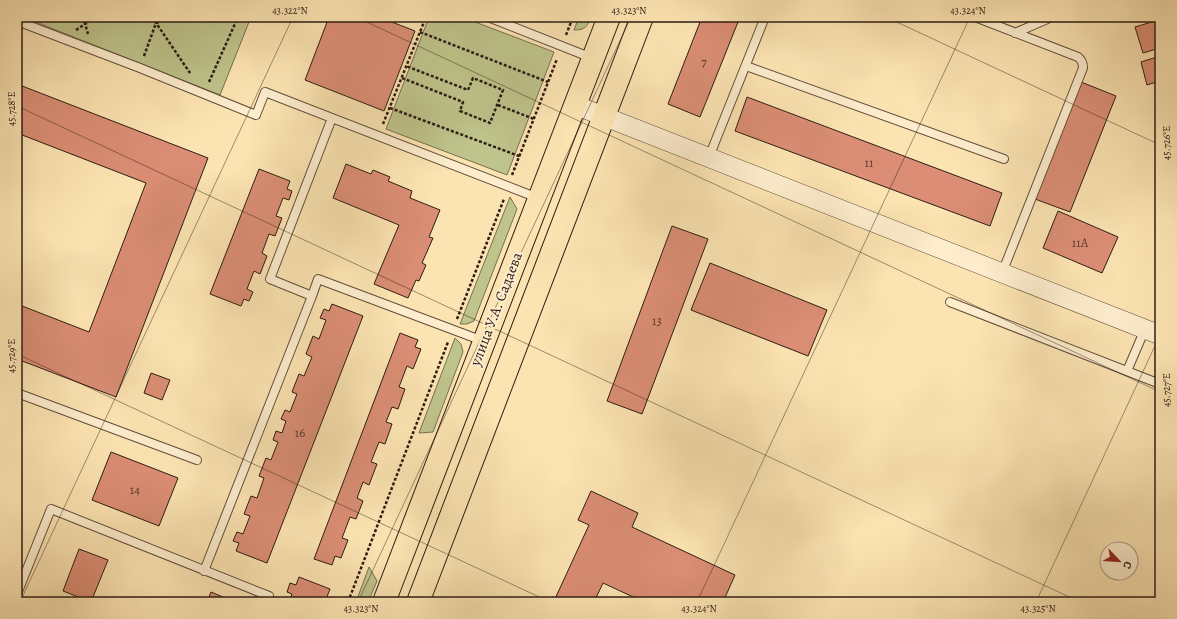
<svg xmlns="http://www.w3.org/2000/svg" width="1177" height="619" font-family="Alegreya,serif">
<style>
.green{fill:#bfc48c;stroke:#767050}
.building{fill:#db8e75;stroke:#2c1c13}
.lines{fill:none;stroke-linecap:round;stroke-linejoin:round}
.service-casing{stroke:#604e3b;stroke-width:10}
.tertiary-casing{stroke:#604e3b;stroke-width:20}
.primary-casing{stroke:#2c1c13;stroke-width:24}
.path{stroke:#2c1c13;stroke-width:2.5;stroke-dasharray:3 2;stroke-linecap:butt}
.service{stroke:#fdedcd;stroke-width:8}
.tertiary{stroke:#fdedcd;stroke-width:19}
.primary{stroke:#fce4b2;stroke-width:22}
.ticks{fill:none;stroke:#2c1c13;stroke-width:1;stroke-opacity:0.45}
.labels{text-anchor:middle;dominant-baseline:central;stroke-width:4;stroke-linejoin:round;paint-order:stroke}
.number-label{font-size:13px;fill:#58382c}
.street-label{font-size:15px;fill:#2c1c13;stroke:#fdedcd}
.neatline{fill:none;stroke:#2c1c13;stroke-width:1.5}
.ticks-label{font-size:10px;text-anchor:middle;fill:#2c1c13}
</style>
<rect width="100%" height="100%" fill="#fce4b2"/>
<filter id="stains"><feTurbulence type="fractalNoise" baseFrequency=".005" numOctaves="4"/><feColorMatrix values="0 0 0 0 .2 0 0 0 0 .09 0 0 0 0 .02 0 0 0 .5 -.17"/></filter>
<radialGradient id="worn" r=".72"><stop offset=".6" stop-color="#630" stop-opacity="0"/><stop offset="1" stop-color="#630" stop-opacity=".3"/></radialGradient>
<path class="green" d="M 23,17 L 251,17 L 220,95 Z
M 429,17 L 462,17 L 554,52 L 507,175 L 386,129 Z
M 579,17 L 591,17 C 587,27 585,30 574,30 Z
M 510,197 L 517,209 L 474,321 L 467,324 L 460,324 Z
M 455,338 L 461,344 L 463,352 L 433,432 L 419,433 Z
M 369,567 L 377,581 L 368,602 L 356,602 Z"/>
<path class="building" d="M 329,17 L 379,17 L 415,31 L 384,111 L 305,80 Z
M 702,17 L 740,17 L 700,117 L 668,104 Z
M 1155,21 L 1160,39 L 1160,48 L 1143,53 L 1135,27 Z
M 1160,56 L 1160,81 L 1147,85 L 1141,62 Z
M 1081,82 L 1116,96 L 1070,212 L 1035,199 Z
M 17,84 L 208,158 L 116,397 L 17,359 L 17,304 L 89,332 L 146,183 L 17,133 Z
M 747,97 L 1002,193 L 990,226 L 735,131 Z
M 346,164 L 371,174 L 373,170 L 390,177 L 388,181 L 412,191 L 410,198 L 440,210 L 429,237 L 433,238 L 422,263 L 426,265 L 419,281 L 416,280 L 408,298 L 374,284 L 399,225 L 333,198 Z
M 259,169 L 290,181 L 287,189 L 292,191 L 289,200 L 283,198 L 276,216 L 282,218 L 275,236 L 269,234 L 262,253 L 267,256 L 260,274 L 254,271 L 247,289 L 253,292 L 249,301 L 244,299 L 241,306 L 210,294 Z
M 1058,211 L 1118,237 L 1102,273 L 1043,248 Z
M 672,226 L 708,239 L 642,414 L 607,401 Z
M 710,263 L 827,310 L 808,356 L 691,310 Z
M 332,304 L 363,316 L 267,563 L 236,551 L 239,543 L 233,541 L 237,532 L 243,534 L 250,516 L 244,514 L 251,496 L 257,498 L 264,478 L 259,476 L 266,458 L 271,460 L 278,442 L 273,440 L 276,431 L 282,433 L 286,421 L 281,419 L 285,410 L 290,412 L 297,394 L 292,392 L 299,374 L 304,376 L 312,357 L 306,354 L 313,336 L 319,339 L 326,320 L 320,318 L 324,309 L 329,311 Z
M 400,333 L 418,340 L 415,347 L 421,349 L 413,369 L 407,366 L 399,387 L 405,389 L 398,409 L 392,407 L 386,422 L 392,424 L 385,444 L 379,442 L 371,462 L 377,464 L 369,485 L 363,482 L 357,498 L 363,501 L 356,519 L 350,517 L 342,538 L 348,540 L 341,558 L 335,556 L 332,565 L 314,559 Z
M 151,373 L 170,380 L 162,400 L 144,393 Z
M 111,452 L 178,478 L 159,526 L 92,500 Z
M 591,491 L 638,513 L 632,527 L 735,575 L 723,602 L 644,602 L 603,583 L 594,602 L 554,601 L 589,525 L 578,520 Z
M 79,549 L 108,560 L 91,602 L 63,591 Z
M 299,577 L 330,589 L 325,602 L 289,602 L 292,594 L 287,592 L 290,583 L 296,585 Z
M 211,592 L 235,602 L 207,602 Z"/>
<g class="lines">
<defs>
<path id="service" d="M 488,17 L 592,58
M 975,17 L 1078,57 C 1082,60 1083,63 1083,68 L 1002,273
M 17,21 L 140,68 L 256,115 L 265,92 L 538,198
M 1015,33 L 1052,17
M 746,66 L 1004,159
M 709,157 L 765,17
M 312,296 L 318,279 L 483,341
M 950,302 L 1160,384
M 1127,371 L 1145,329
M 17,393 L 197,460
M 204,571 L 312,296 L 270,279 L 332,118
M 17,594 L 51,509 L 269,596 L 266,602"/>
<path id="tertiary" d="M 575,105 L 1160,335"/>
<path id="primary" d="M 384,602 L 609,17
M 418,602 L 642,17"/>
</defs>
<use href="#service" class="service-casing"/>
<use href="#tertiary" class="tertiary-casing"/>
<use href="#primary" class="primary-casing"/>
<path class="path" d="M 83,17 L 88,34
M 152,17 L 190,73
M 76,30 L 96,17
M 420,32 L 548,82
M 566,35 L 573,17
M 144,56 L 156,23 L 174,17
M 402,78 L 463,102 L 460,111 L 490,123 L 503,90 L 473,78 L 468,90 L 406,66
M 209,82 L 238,17
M 498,105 L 534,119
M 390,108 L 519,156
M 383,124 L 426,17
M 512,175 L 557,59
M 457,319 L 504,199
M 348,602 L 448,342"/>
<use href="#service" class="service"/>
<use href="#tertiary" class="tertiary"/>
<use href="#primary" class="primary"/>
</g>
<path class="ticks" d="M 356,17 L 1160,392M 886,17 L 1160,145M 17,106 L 1080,602M 17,354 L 550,602M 17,601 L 20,602M 20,602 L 293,17M 358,602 L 631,17M 697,602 L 970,17M 1036,602 L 1160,335"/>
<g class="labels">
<g class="number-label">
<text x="704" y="61">7</text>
<text x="869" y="162">11</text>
<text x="1080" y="242">11А</text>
<text x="657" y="320">13</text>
<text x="300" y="432">16</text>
<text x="135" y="489">14</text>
</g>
<g class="street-label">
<text transform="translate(496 309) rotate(-69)">улица У.А. Садаева</text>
</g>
</g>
<rect width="1177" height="619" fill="none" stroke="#fce4b2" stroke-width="44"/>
<g transform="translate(1119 561) rotate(115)"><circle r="19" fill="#fdedcd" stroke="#a99983"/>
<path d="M0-3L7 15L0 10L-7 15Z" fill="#8f2418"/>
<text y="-6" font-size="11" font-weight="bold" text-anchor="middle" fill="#2c1c13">С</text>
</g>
<rect x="22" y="22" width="1133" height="575" class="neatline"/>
<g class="ticks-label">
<text x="290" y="14">43.322°N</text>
<text x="629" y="14">43.323°N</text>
<text x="968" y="14">43.324°N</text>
<text transform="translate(11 109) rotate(-90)" y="4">45.728°E</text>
<text transform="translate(1166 143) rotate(-90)" y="4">45.726°E</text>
<text transform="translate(11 356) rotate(-90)" y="4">45.729°E</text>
<text transform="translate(1166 390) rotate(-90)" y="4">45.727°E</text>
<text x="361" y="612">43.323°N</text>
<text x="699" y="612">43.324°N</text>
<text x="1038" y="612">43.325°N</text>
</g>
<rect width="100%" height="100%" filter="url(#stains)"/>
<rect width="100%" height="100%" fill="url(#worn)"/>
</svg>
